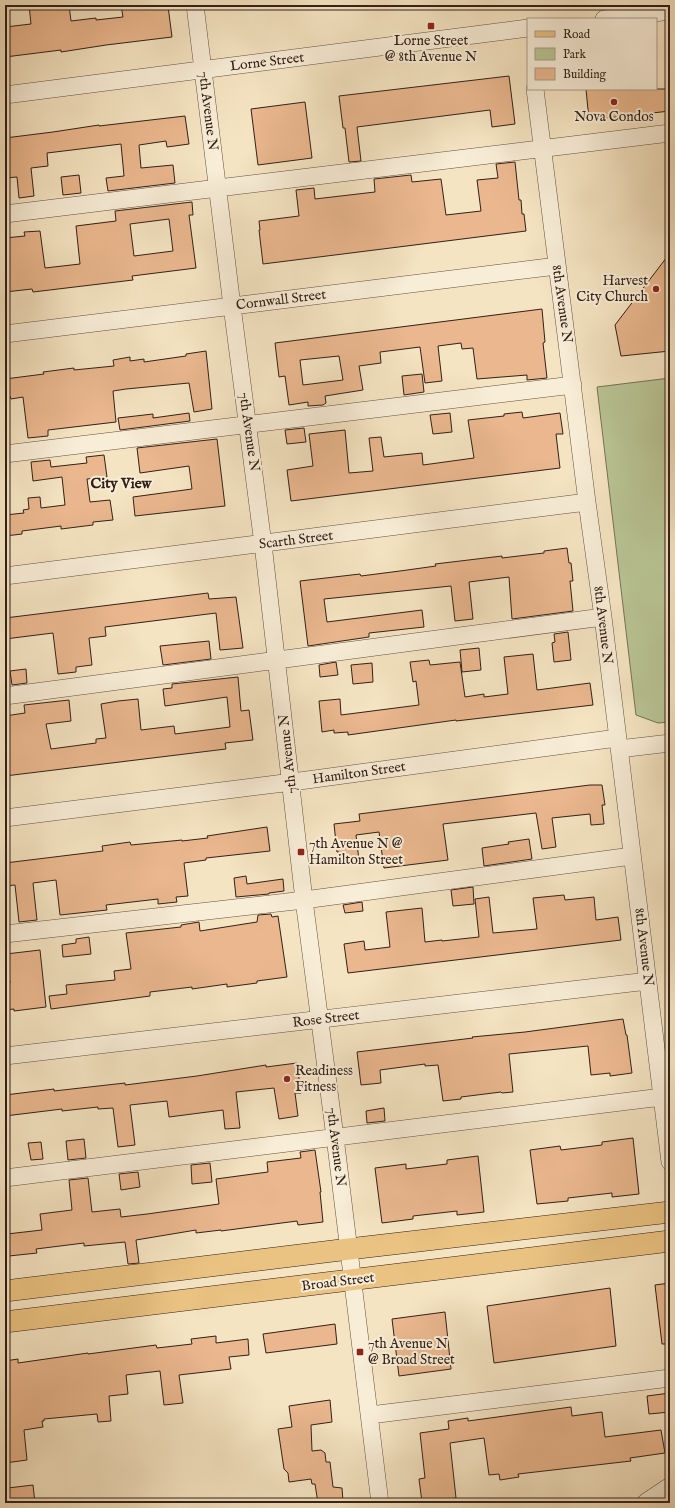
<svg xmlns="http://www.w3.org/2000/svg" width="675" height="1508" font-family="'IM FELL English',serif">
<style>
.green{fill:#b9c595;stroke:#767256}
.building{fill:#eab78e;stroke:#322018;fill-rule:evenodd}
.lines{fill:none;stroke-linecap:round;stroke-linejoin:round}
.minor-casing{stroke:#635142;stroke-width:18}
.major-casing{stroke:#322018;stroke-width:22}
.minor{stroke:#f8edd7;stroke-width:17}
.major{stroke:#eac281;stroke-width:21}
.poi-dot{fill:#8f2418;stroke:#f8edd7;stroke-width:1.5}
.labels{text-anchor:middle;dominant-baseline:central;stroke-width:4;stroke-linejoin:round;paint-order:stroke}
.poi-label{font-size:14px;fill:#322018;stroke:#f8edd7;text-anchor:start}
.street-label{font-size:14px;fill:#322018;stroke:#f8edd7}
.neighbourhood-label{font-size:15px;font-weight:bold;fill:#322018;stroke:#f8edd7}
</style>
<rect width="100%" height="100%" fill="#f5e4c2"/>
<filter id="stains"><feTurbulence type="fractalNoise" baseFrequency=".005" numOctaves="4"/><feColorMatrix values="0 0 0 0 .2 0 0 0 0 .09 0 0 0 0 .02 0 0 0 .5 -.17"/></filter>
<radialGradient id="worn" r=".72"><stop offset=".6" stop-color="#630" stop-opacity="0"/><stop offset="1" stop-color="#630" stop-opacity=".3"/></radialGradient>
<path class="green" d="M 670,378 L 670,722 L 658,723 L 636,715 L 597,387 Z"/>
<path class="building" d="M 29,5 L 69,5 L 71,21 L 96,18 L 96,20 L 123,17 L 121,5 L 138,5 L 139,9 L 168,6 L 172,37 L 106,45 L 61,52 L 61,50 L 5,57 L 5,27 L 31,24 Z
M 509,76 L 515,124 L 492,127 L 490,110 L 357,127 L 361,161 L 349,162 L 345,128 L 343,128 L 339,96 Z
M 586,89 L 670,89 L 670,111 L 589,120 Z
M 305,102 L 312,158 L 258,165 L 251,109 Z
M 185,116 L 189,144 L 167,147 L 166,141 L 139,145 L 141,168 L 173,165 L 175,183 L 108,191 L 106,178 L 124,176 L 121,144 L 47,153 L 48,166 L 31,168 L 34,196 L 19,198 L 17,177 L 5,178 L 5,138 L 53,132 L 99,125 L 99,126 Z
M 515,162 L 519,200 L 521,200 L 522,214 L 524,214 L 526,231 L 263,264 L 259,230 L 260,230 L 259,221 L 299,216 L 296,190 L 314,188 L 315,199 L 375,192 L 374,179 L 411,175 L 412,182 L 441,179 L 446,215 L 481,211 L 477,180 L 498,178 L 496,164 Z
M 79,175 L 81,193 L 63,195 L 61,177 Z
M 192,202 L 193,215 L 189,215 L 196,268 L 132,276 L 133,280 L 33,292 L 32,289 L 5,292 L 5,238 L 25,236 L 24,232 L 40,231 L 45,268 L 80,264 L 76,226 L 116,221 L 115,211 ZM 169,219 L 173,251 L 134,256 L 130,224 Z
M 670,253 L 670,351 L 621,356 L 615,325 Z
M 542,309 L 545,342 L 543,343 L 547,378 L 527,380 L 527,375 L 477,379 L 473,348 L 462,349 L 461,343 L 438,346 L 442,381 L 425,383 L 420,347 L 380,352 L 381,363 L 359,366 L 363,390 L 325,396 L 326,403 L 323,405 L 308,406 L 308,402 L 289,405 L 285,376 L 279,377 L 275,343 ZM 339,356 L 343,380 L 303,385 L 300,360 Z
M 206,351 L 212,409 L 194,412 L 189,383 L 126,389 L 113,391 L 116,422 L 48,430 L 48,436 L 28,438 L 23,397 L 11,399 L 10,396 L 5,397 L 5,379 L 44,374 L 43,372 L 74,368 L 74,370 L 114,366 L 113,360 L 130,357 L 130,361 L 144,359 L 144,362 L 186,356 L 186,354 Z
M 422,374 L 424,392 L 404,395 L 402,376 Z
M 522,412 L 523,418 L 560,413 L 563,434 L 556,434 L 560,468 L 291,501 L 287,470 L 313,466 L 309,434 L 345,430 L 349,473 L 373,471 L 369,438 L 381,437 L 384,457 L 422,453 L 423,465 L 474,458 L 468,420 L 504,416 L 504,414 Z
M 189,413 L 190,421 L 120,430 L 118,418 L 153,414 L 153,418 Z
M 450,413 L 452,432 L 433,434 L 430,415 Z
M 304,428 L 306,442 L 287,444 L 285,430 Z
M 217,439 L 225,506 L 135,516 L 133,497 L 192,489 L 189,466 L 140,473 L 137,448 Z
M 104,455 L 107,477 L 87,479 L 90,502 L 110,500 L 113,520 L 93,522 L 93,525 L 61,529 L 61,526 L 22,531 L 22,534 L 5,536 L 5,515 L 24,513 L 23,510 L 29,509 L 28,498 L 40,497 L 41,508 L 65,505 L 62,477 L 33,481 L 31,462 L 50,460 L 51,467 L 87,463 L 86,457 Z
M 567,548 L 569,563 L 571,563 L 573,581 L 570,581 L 573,611 L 512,619 L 509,577 L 469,582 L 473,619 L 455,621 L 451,586 L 324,599 L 327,622 L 422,610 L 424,627 L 369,633 L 369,637 L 308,646 L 300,581 L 360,574 L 361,576 L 400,571 L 436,566 L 435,564 L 502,556 L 502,558 L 544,553 L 544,551 Z
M 208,593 L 209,599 L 236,597 L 243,648 L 220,650 L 216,613 L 105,627 L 106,636 L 89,638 L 92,665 L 76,667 L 76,672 L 58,674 L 53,633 L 5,639 L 5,618 Z
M 568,632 L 571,660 L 554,662 L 552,643 L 555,642 L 554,634 Z
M 209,641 L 211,659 L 163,665 L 160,646 Z
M 479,648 L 481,670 L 462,672 L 460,650 Z
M 533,654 L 537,690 L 590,683 L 593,705 L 456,721 L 456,720 L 348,735 L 348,732 L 334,733 L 334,730 L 322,732 L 319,701 L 340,699 L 341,715 L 419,705 L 416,681 L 413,682 L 410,662 L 429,660 L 430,665 L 460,662 L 465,697 L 484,694 L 484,697 L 508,694 L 504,657 Z
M 336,662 L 338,675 L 320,677 L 319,665 Z
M 372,663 L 373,682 L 353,684 L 351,665 Z
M 26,669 L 27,683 L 12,685 L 10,671 Z
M 238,677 L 241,711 L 249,710 L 253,740 L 225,743 L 226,749 L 5,776 L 5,716 L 25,713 L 24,705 L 69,700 L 71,721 L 46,724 L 51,749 L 96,743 L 96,739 L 106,738 L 101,704 L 118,701 L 138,699 L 141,730 L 174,726 L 175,734 L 230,727 L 227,697 L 165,706 L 163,689 L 172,688 L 172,684 Z
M 590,785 L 602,785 L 605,805 L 602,805 L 604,824 L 591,825 L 590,814 L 552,818 L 556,847 L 542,849 L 536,813 L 443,824 L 448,860 L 384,868 L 379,832 L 356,835 L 359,860 L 340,862 L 339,852 L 337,852 L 334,824 L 360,821 L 359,814 Z
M 267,827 L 270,851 L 206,858 L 206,860 L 184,863 L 188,896 L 176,897 L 177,902 L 158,904 L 158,899 L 106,905 L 107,910 L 60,915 L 56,880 L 33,883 L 37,920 L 19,922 L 15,885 L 5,886 L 5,863 L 103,851 L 102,846 L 130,842 L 131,845 L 182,840 L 182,841 L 208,838 L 207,836 Z
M 529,839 L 532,859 L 484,866 L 482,848 L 509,844 L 508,842 Z
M 246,876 L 247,884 L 283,879 L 284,891 L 269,893 L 269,894 L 236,897 L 234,878 Z
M 473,887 L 474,904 L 453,906 L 451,890 Z
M 564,895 L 565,900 L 594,897 L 596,920 L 618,917 L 621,940 L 348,973 L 344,944 L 364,941 L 365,950 L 390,947 L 386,912 L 422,908 L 425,942 L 442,940 L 442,941 L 479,937 L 475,899 L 489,897 L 493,933 L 537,929 L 533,898 Z
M 362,902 L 363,911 L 345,913 L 343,905 Z
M 271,914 L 272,917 L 278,916 L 287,977 L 257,981 L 257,983 L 227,987 L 227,984 L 192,989 L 192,987 L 150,992 L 150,996 L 51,1009 L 49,996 L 67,994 L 66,985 L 115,980 L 114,971 L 131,969 L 126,933 L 181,927 L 181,925 L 199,922 L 200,931 L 257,922 L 258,915 Z
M 89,937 L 91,954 L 63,957 L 62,945 L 76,943 L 76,939 Z
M 40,950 L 46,1007 L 14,1011 L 14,1009 L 5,1010 L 5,984 L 10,983 L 6,954 Z
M 623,1019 L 626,1035 L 627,1035 L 632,1073 L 610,1076 L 610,1073 L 591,1075 L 588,1046 L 509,1054 L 513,1092 L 502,1093 L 501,1092 L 461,1097 L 461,1099 L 443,1101 L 438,1065 L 425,1066 L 425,1064 L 380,1070 L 381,1083 L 361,1085 L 357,1052 L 473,1038 L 472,1037 L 525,1032 Z
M 297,1063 L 301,1093 L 295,1093 L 298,1116 L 279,1119 L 274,1088 L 236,1092 L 240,1128 L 225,1129 L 223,1110 L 169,1117 L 167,1101 L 130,1105 L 135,1145 L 118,1147 L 113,1108 L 98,1109 L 98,1107 L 62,1111 L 62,1109 L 5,1116 L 5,1095 L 54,1089 L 54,1091 L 125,1083 L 125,1085 L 197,1076 L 266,1065 L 266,1067 Z
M 384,1108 L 385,1121 L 367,1123 L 366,1111 Z
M 633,1138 L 639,1194 L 612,1197 L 612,1193 L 568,1198 L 568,1201 L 537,1204 L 530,1150 L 560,1146 L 561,1150 L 602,1145 L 602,1142 Z
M 84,1139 L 86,1158 L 68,1160 L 66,1141 Z
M 41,1142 L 43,1159 L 31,1160 L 28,1143 Z
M 315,1150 L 321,1192 L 320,1192 L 323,1222 L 298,1225 L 297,1221 L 221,1231 L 221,1230 L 196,1233 L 196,1230 L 136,1240 L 139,1263 L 128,1264 L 125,1242 L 84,1246 L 84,1243 L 36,1249 L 37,1253 L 9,1256 L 7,1234 L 42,1230 L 40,1214 L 72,1210 L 69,1180 L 88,1178 L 92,1212 L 120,1209 L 121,1217 L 147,1214 L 219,1204 L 216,1179 L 268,1172 L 267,1162 L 301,1158 L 300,1152 Z
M 478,1156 L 484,1212 L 457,1215 L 457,1211 L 413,1216 L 413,1219 L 382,1223 L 375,1168 L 406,1164 L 406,1169 L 447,1164 L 447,1160 Z
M 210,1163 L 212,1182 L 192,1184 L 191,1165 Z
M 138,1172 L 140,1187 L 121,1190 L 119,1174 Z
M 670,1283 L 670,1344 L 662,1344 L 655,1285 Z
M 610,1288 L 616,1346 L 494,1363 L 487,1306 Z
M 445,1312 L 451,1369 L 399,1376 L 392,1319 Z
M 335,1324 L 337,1344 L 266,1353 L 263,1334 Z
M 216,1336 L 216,1343 L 248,1339 L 249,1355 L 229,1357 L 231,1369 L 179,1375 L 183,1403 L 164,1405 L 160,1371 L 126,1375 L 128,1394 L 109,1396 L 111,1421 L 98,1422 L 97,1414 L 44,1419 L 44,1421 L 42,1421 L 43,1427 L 24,1430 L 27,1460 L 5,1463 L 5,1361 L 18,1359 L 18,1363 L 88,1353 L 88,1354 L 156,1345 L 157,1348 L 192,1344 L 191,1339 Z
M 670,1393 L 670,1412 L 649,1414 L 647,1396 Z
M 330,1400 L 332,1422 L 311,1425 L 312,1451 L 321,1450 L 325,1453 L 326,1462 L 330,1462 L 333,1487 L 342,1488 L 343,1501 L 338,1502 L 338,1503 L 318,1503 L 315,1484 L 312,1484 L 311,1479 L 289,1482 L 288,1473 L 284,1469 L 278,1429 L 292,1427 L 289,1406 Z
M 571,1407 L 572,1416 L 602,1412 L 605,1437 L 661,1430 L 665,1453 L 630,1458 L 631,1461 L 518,1474 L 519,1477 L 500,1480 L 499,1474 L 489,1475 L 484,1438 L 450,1443 L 456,1498 L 422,1502 L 419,1479 L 425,1478 L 420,1433 L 449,1429 L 448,1421 L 468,1418 L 468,1421 Z
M 33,1485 L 35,1503 L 10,1503 L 8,1488 Z"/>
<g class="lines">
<defs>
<path id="minor" d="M 195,5 L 232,306 L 263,544 L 304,900 L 335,1137 L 380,1503
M 604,19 L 670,11
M 535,89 L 587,502 L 603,617 L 670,1162
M 5,95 L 528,28
M 5,214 L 670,133
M 5,334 L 557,266
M 5,454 L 573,385
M 5,576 L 587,502
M 5,696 L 603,617
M 619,749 L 670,743
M 5,818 L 292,782 L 617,738
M 5,934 L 304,900 L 632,856
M 5,1056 L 648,981
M 5,1178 L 670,1096
M 370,1415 L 670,1378
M 646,1502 L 670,1486"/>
<path id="major" d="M 5,1291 L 349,1249 L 670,1212
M 5,1322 L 670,1241"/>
</defs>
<use href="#minor" class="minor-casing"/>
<use href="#major" class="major-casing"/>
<use href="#minor" class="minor"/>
<use href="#major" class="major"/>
</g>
<g class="poi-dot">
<rect x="427" y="22" width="8" height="8" rx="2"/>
<circle cx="614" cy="102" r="4"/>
<circle cx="656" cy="289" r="4"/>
<rect x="297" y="848" width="8" height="8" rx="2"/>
<circle cx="287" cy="1079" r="4"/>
<rect x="356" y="1348" width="8" height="8" rx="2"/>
</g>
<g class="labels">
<g class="poi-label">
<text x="431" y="41" text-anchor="middle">Lorne Street<tspan x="431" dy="16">@ 8th Avenue N</tspan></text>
<text x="614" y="117" text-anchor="middle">Nova Condos</text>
<text x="648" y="281" text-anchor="end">Harvest<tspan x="648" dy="16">City Church</tspan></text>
<text x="309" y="844">7th Avenue N @<tspan x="309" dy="16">Hamilton Street</tspan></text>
<text x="295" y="1071">Readiness<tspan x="295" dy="16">Fitness</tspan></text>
<text x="368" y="1344">7th Avenue N<tspan x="368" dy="16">@ Broad Street</tspan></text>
</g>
<g class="street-label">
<text transform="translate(267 62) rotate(-7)">Lorne Street</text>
<text transform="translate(208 111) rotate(83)">7th Avenue N</text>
<text transform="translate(281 300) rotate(-7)">Cornwall Street</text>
<text transform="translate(562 304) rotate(82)">8th Avenue N</text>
<text transform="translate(249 432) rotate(82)">7th Avenue N</text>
<text transform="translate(296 540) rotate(-7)">Scarth Street</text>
<text transform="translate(603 625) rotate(83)">8th Avenue N</text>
<text transform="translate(288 754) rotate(-96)">7th Avenue N</text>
<text transform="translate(359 773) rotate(-8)">Hamilton Street</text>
<text transform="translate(644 947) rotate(83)">8th Avenue N</text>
<text transform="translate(326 1019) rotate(-7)">Rose Street</text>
<text transform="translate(336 1147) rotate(83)">7th Avenue N</text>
<text transform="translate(338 1282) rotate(-7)">Broad Street</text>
</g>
<g class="neighbourhood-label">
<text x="121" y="483">City View</text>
</g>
</g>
<rect width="675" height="1508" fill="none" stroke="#f5e4c2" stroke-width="20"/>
<rect x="6" y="6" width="663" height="1496" fill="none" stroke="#322018" stroke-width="2"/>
<rect x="10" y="10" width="655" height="1488" fill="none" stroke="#322018"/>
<rect x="527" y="18" width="130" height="72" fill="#f8edd7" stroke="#a99b8b"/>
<rect x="535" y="31" width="20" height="6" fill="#eac281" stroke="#a99b8b"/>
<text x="563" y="38" font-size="12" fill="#322018">Road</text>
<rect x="535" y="48" width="20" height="12" fill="#b9c595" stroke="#a99b8b"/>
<text x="563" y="58" font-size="12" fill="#322018">Park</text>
<rect x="535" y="68" width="20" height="12" fill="#eab78e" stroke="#a99b8b"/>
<text x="563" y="78" font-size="12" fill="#322018">Building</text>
<rect width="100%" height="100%" filter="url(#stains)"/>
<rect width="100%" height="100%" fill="url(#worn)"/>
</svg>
